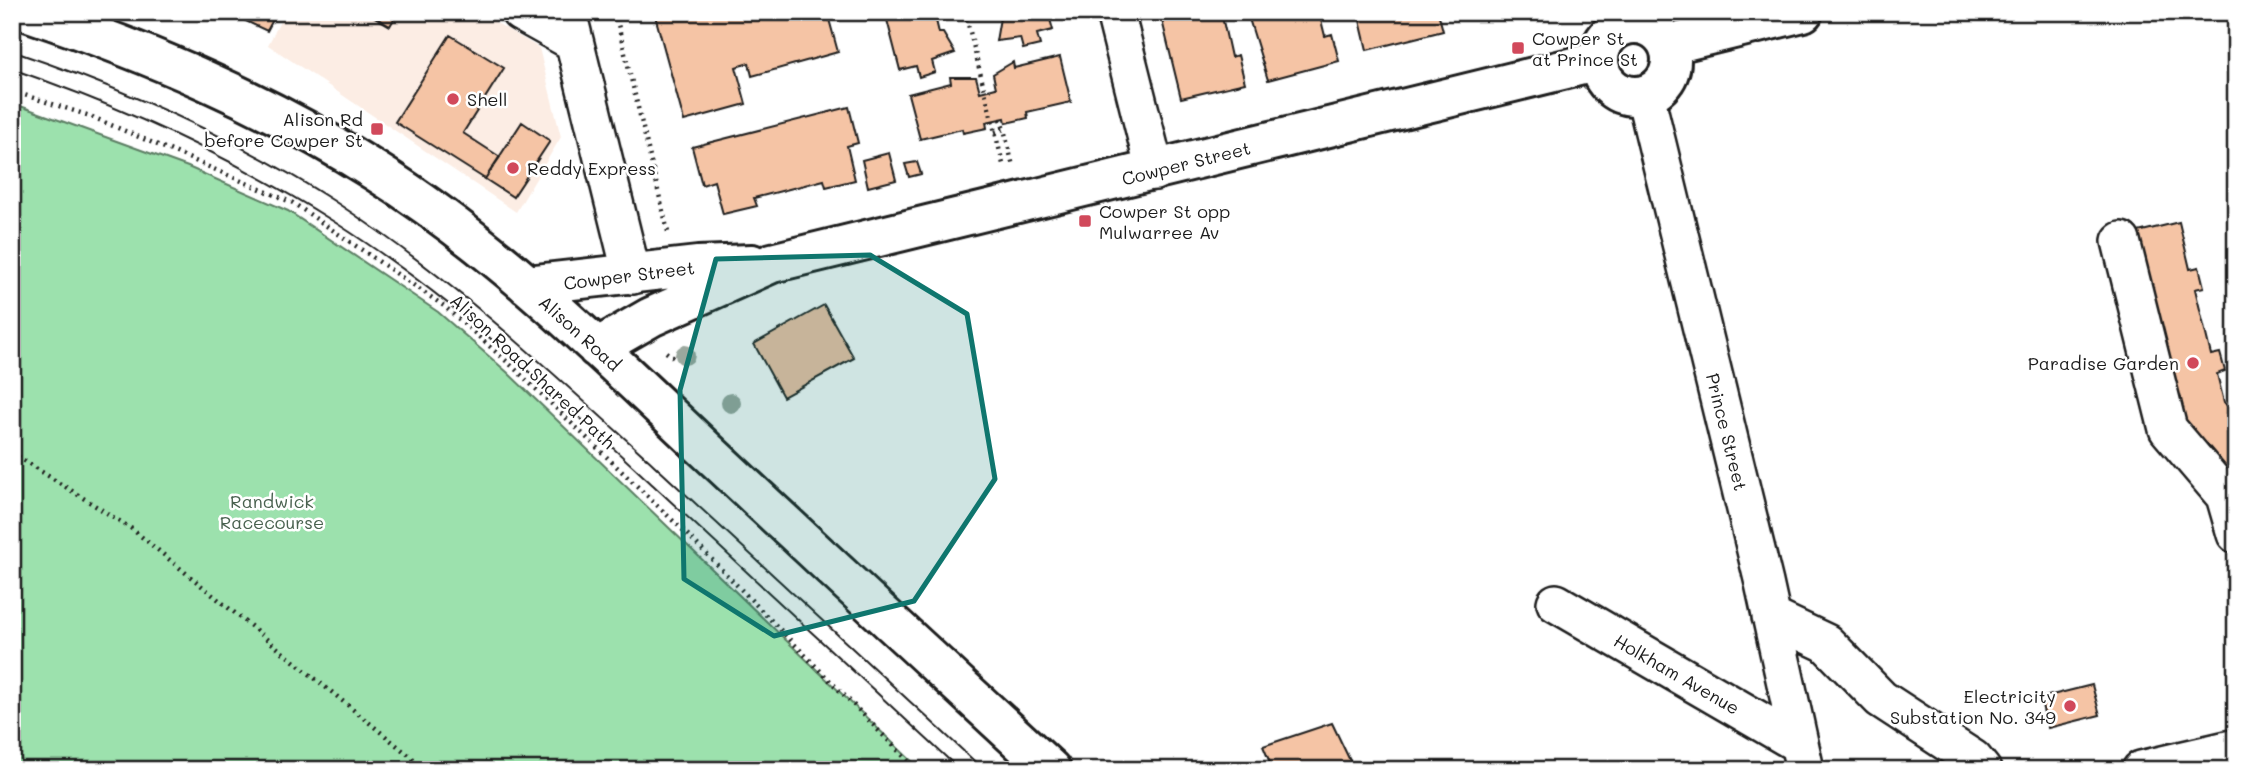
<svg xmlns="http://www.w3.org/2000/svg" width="2248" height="782" font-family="Mali,sans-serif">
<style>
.built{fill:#fcede4}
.green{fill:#9ce1ad;stroke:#5c7e64;stroke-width:2}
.building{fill:#f5c4a5;stroke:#1c1c1c;stroke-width:2}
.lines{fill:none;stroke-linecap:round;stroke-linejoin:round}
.minor-casing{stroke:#1c1c1c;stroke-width:42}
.major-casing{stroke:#1c1c1c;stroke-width:44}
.path{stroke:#1c1c1c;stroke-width:4.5;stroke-dasharray:2 5;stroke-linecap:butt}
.minor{stroke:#fff;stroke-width:37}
.major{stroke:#fff;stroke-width:38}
.tram{stroke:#1c1c1c;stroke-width:2}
.tree{fill:#9ba89e}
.marked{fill:#0f766e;fill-opacity:0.2;stroke:#0f766e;stroke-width:5;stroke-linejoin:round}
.poi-dot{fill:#d1495b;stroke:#fff;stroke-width:2.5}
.labels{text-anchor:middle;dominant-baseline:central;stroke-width:5;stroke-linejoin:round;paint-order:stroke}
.poi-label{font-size:18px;fill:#1c1c1c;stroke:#fff;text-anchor:start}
.street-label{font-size:18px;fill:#1c1c1c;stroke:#fff}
.park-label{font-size:18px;fill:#49614f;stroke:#fff}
</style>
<rect width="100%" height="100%" fill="#fff"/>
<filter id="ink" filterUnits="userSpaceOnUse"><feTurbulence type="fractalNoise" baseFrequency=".0143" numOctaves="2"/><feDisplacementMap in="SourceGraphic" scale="14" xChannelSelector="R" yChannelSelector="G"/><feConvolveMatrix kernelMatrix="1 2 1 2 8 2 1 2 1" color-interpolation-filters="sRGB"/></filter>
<g filter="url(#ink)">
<path class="built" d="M 285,12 L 478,12 L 539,48 L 561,137 L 516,212 L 268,45 Z"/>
<path class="green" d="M 12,103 L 188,167 L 288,211 L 438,312 L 507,372 L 921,770 L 12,770 Z"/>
<path class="building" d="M 227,12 L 277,12 L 267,31 Z
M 366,12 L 398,12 L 390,26 Z
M 654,12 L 827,12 L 838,52 L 752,76 L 749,63 L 736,67 L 746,104 L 684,121 Z
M 885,12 L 934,12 L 939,33 L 943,33 L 955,53 L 932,61 L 935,72 L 919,77 L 916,66 L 900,70 Z
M 1001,12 L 1048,12 L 1053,30 L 1037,34 L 1040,45 L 1023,49 L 1020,38 L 996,41 Z
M 1160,12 L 1221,12 L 1231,57 L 1238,55 L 1245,83 L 1181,98 Z
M 1247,12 L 1319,12 L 1325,36 L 1332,34 L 1339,61 L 1268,80 Z
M 1358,12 L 1438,12 L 1443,31 L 1367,50 Z
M 450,35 L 504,68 L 463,133 L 500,157 L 485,179 L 395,122 Z
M 1060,57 L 1071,102 L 1027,112 L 1028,118 L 1006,123 L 1005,118 L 1000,119 L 986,122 L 987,128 L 963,133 L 962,129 L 920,139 L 908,94 L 951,83 L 950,77 L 976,77 L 980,92 L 996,88 L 993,74 L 1013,62 L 1014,68 Z
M 849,107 L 858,143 L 847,146 L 855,180 L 826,187 L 824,180 L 754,198 L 757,206 L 723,214 L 714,181 L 702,185 L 692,147 Z
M 522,122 L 550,141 L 513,197 L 485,179 Z
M 889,153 L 896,180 L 868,187 L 862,160 Z
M 917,162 L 921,174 L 909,177 L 905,164 Z
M 2179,222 L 2190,269 L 2199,267 L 2204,287 L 2195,289 L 2211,355 L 2220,353 L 2225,371 L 2217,374 L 2224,402 L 2236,416 L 2236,493 L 2178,427 L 2130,234 Z
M 824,305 L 854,358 L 783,397 L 754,344 Z
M 2092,685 L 2100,715 L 2048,728 L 2040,698 Z
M 1332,723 L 1353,767 L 1351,770 L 1273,770 L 1263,746 Z"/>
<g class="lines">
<defs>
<path id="minor" d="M 520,12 L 574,42
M 567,12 L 632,275
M 1115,12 L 1155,171
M 1625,12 L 1628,24
M 1645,95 L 1764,583 L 1805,770
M 2121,241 L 2168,429 L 2225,496 L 2236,534
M 1556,603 L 1799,744
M 1771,617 L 1826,643 L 1881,699 L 1973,759 L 1982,770
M 2141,770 L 2236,748"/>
<path id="major" d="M 29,12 C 150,53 266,102 375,171 C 497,247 601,351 705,449 C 820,557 935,663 1051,770
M1599 60a36 36 0 1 1 72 0a36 36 0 1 1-72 0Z
M 1668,45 L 1803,12
M 527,285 L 698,266 L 752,264
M 597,348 L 651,317 L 772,263 L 1599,61"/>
</defs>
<use href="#minor" class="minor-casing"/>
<use href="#major" class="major-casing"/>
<path class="path" d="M 615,12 L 669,236
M 965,12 L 1004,168
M 12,91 L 90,116 L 293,203 L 444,306 L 513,367 L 689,536 L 917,770
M 1000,119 L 1004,129
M 995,132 L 1004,129 L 1013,166
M 666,352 L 674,358
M 12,453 L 132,529 L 427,770"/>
<use href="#minor" class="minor"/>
<use href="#major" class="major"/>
<path class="tram" d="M 12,51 C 125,89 234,137 334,201 C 451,277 552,372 655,466 C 765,567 874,669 984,770
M 12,69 C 126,108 234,158 336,223 C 452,297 553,392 653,485 C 756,580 858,675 960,770"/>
</g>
<g class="tree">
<circle cx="685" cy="355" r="10"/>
<circle cx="731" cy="403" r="10"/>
</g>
</g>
<path class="marked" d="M 870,255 L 967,314 L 995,479 L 914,601 L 774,636 L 684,579 L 680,390 L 716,259 Z"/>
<g class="poi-dot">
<rect x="1511" y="41" width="14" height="14" rx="3.5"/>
<circle cx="453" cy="99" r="7"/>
<rect x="370" y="122" width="14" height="14" rx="3.5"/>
<circle cx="513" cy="168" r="7"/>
<rect x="1078" y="214" width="14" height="14" rx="3.5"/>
<circle cx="2193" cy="363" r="7"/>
<circle cx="2070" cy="706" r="7"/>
</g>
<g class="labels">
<g class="poi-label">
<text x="1532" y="38">Cowper St<tspan x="1532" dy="21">at Prince St</tspan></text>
<text x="467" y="99">Shell</text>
<text x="363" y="119" text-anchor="end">Alison Rd<tspan x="363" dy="21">before Cowper St</tspan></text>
<text x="527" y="168">Reddy Express</text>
<text x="1099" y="211">Cowper St opp<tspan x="1099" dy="21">Mulwarree Av</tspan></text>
<text x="2179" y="363" text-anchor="end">Paradise Garden</text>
<text x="2056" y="696" text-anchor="end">Electricity<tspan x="2056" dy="21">Substation No. 349</tspan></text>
</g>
<g class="street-label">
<text transform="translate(1186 163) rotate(-14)">Cowper Street</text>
<text transform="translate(629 275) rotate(-7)">Cowper Street</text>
<text transform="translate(580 333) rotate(42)">Alison Road</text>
<text transform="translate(533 371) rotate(43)">Alison Road Shared Path</text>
<text transform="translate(1727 432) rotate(76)">Prince Street</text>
<text transform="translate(1677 674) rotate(30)">Holkham Avenue</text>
</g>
<g class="park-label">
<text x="272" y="501">Randwick<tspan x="272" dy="21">Racecourse</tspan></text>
</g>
</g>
<rect width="2248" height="782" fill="none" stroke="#fff" stroke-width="42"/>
<rect x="21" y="21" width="2206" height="740" fill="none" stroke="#1c1c1c" stroke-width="2.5" filter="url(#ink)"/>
</svg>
